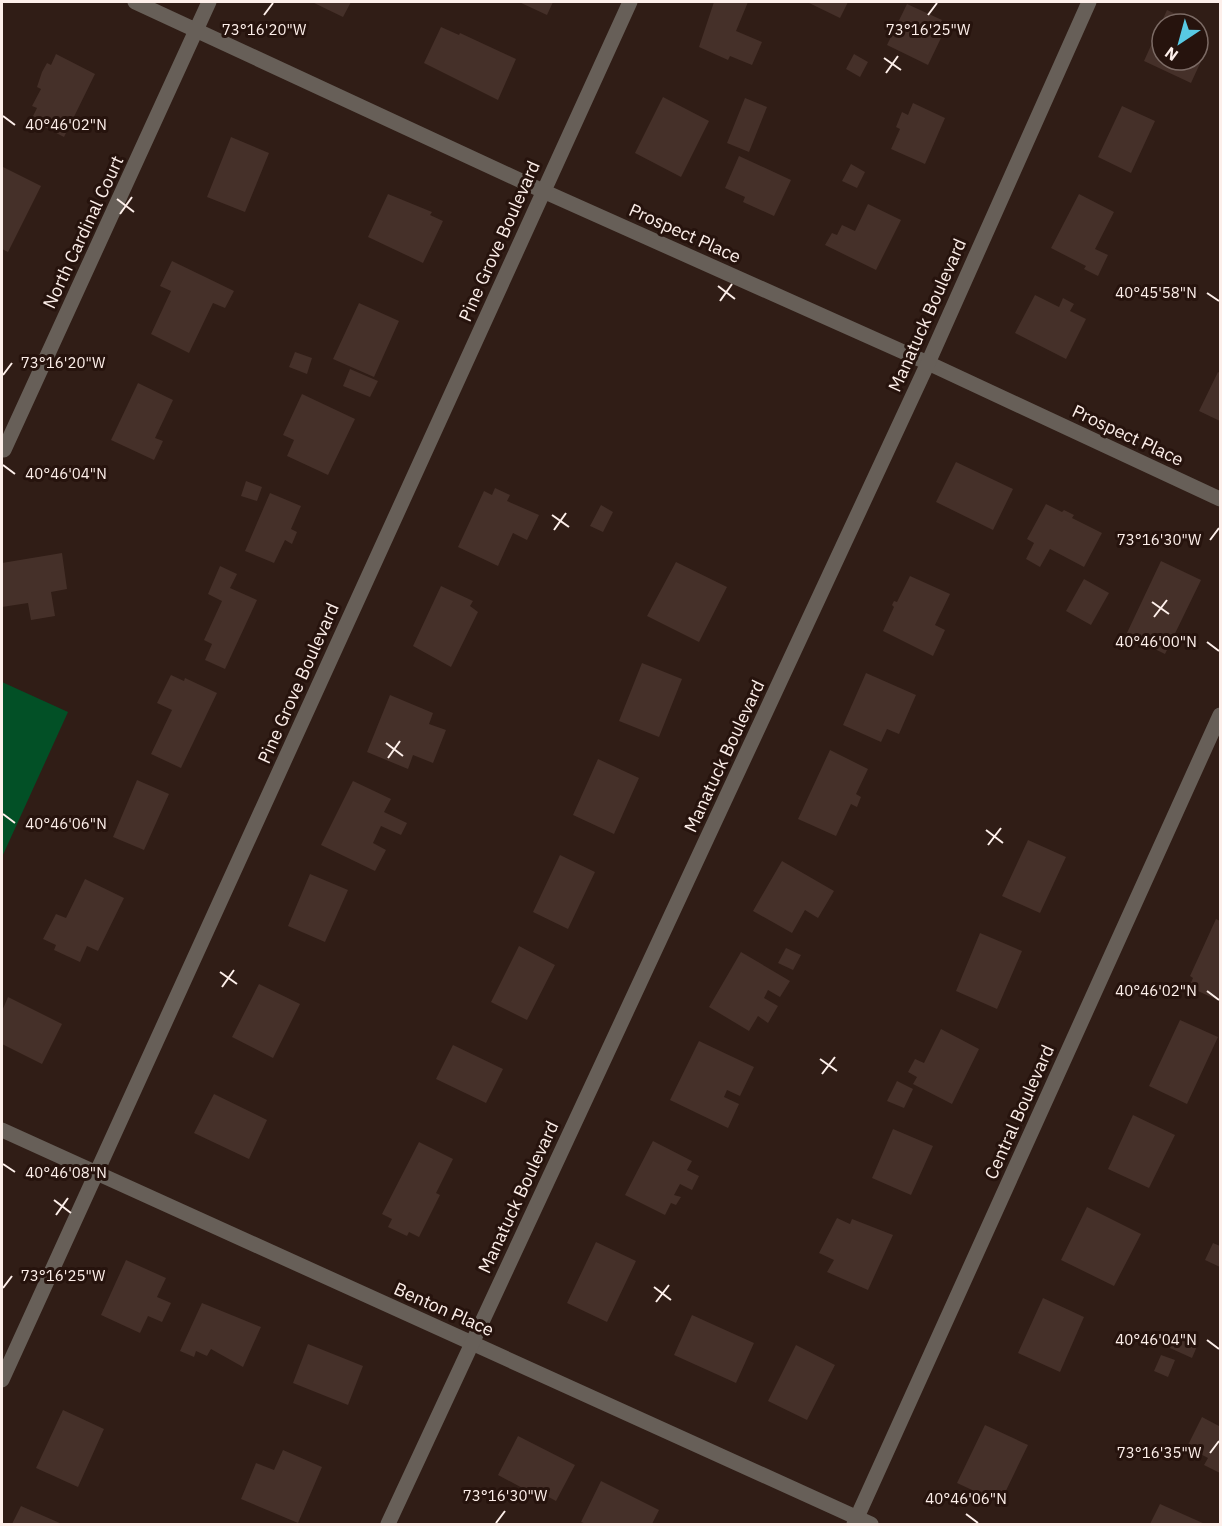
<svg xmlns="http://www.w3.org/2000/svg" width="1222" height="1526" font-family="'IBM Plex Sans',sans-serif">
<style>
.green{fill:#025026}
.building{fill:#453029}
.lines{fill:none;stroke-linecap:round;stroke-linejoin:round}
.minor{stroke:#675f58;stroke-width:15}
.tertiary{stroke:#675f58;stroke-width:15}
.ticks{fill:none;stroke:#fdefea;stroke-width:2}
.labels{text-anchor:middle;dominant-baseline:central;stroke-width:6;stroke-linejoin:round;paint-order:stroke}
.street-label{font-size:18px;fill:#fdefea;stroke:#26130d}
.ticks-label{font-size:15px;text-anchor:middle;fill:#fdefea;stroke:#26130d;stroke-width:6;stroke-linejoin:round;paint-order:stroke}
</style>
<rect width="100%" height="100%" fill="#301d16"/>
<path class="green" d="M 2,682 L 68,712 L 2,857 Z"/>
<path class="building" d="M 312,2 L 351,2 L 343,17 Z
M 519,2 L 553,2 L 547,15 Z
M 714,2 L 748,2 L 736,31 L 762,42 L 752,65 L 730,56 L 728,60 L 699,47 Z
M 807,2 L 848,2 L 840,18 Z
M 907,4 L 942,20 L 934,35 L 941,38 L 928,65 L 887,45 Z
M 1167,10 L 1198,24 L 1162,24 L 1162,60 L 1198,60 L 1198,55 L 1203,57 L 1191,83 L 1144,61 Z
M 441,27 L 459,35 L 460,33 L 516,59 L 498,100 L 424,63 Z
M 56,54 L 95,74 L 64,137 L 31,120 L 37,108 L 32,106 L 41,89 L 37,87 L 42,72 L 47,63 L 51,65 Z
M 854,54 L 868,62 L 860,77 L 846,69 Z
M 663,97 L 709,121 L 681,177 L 635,153 Z
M 745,98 L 767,107 L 749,152 L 727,143 Z
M 913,103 L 945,118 L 925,164 L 891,149 L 900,129 L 896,127 L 902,112 L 908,115 Z
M 1122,106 L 1155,121 L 1131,173 L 1098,157 Z
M 231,137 L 269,153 L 245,212 L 207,197 Z
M 739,156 L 791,180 L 774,216 L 743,202 L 745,197 L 725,188 Z
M 851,164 L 865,172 L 857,188 L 842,181 Z
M 3,167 L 41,186 L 8,252 L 2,249 Z
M 388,194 L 432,212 L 430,215 L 443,221 L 423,263 L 368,237 Z
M 1079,194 L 1114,212 L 1095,249 L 1108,255 L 1098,276 L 1084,269 L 1086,266 L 1051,248 Z
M 868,204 L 901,220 L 876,270 L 825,245 L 832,233 L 837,235 L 842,225 L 855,231 Z
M 172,261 L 234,291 L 225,308 L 213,303 L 189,353 L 151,334 L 171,291 L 160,286 Z
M 1035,295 L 1059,307 L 1063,298 L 1074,304 L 1070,311 L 1086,319 L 1066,359 L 1015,333 Z
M 359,303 L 399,321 L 374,377 L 333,359 Z
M 295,352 L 312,358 L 307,374 L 289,367 Z
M 350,369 L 378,381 L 370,397 L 343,386 Z
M 1218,372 L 1220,373 L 1220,421 L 1199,411 Z
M 138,383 L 173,400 L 155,438 L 163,441 L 154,460 L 111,440 Z
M 302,394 L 355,419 L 328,475 L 287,456 L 294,440 L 283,435 Z
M 956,462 L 1013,489 L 993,530 L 936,502 Z
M 246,481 L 262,487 L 257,501 L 241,496 Z
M 495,488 L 510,495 L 507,501 L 539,515 L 527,540 L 513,533 L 498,566 L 458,547 L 484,491 L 492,495 Z
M 270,493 L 301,506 L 291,529 L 297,532 L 292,544 L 285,540 L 274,563 L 245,551 Z
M 1046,504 L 1062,512 L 1064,510 L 1074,515 L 1072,518 L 1102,533 L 1084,567 L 1050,549 L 1040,567 L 1026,559 L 1034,543 L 1027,539 Z
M 601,505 L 613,512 L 603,532 L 590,526 Z
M 62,553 L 67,589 L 51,592 L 55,616 L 31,620 L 28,603 L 2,607 L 2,563 Z
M 1161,561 L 1201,580 L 1165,654 L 1126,635 Z
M 676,562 L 727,587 L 699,642 L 647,616 Z
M 220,566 L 237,574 L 230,588 L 257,600 L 225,669 L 205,660 L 212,644 L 204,640 L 222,601 L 208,594 Z
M 910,576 L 950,594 L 935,625 L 945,630 L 933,656 L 883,631 L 894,607 L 892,605 L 894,601 L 897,602 Z
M 1084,579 L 1109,593 L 1091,625 L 1066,611 Z
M 441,586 L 473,601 L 470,606 L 478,612 L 451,667 L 413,646 Z
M 642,663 L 682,679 L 659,737 L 619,721 Z
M 866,673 L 916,695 L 899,734 L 887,729 L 881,742 L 843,725 Z
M 171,675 L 184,681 L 185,678 L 217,693 L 181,768 L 151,754 L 172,710 L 157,703 Z
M 390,695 L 433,713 L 429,724 L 446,730 L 433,763 L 413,755 L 408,769 L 367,752 Z
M 830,750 L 868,769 L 856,794 L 861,797 L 857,807 L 851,804 L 836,836 L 798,819 Z
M 598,759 L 639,778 L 614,834 L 573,815 Z
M 137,780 L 169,794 L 144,850 L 113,837 Z
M 353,781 L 391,799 L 384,812 L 407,823 L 401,835 L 381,826 L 373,843 L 386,850 L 375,871 L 321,845 Z
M 1028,840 L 1066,857 L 1040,913 L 1002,896 Z
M 560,855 L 595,872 L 568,929 L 533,912 Z
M 782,861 L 834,891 L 818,918 L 805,910 L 792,933 L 753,911 Z
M 310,874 L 348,890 L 325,942 L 288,926 Z
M 85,879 L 124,898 L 98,951 L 87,946 L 80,962 L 54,950 L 56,945 L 43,939 L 56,914 L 66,918 Z
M 1216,919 L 1220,921 L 1220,1001 L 1189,987 L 1193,978 L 1190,976 Z
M 980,933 L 1022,951 L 997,1009 L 956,991 Z
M 519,946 L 555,965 L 527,1020 L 491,1002 Z
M 786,948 L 801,955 L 793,970 L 778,963 Z
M 741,952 L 790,981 L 780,997 L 768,990 L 764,998 L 778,1006 L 768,1023 L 758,1016 L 749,1031 L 709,1007 Z
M 259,984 L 300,1004 L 273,1058 L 232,1037 Z
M 8,997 L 62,1024 L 42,1064 L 2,1044 L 2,1011 Z
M 1180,1020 L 1218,1037 L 1187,1104 L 1149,1086 Z
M 941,1029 L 979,1049 L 952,1104 L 913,1084 L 917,1077 L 908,1072 L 915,1059 L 924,1063 Z
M 699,1041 L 754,1067 L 740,1096 L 727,1090 L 724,1097 L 739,1104 L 728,1128 L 670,1100 Z
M 453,1045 L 503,1069 L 486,1103 L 436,1079 Z
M 897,1081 L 913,1089 L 904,1108 L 887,1101 Z
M 214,1094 L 267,1120 L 249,1159 L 194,1133 Z
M 1133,1115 L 1175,1135 L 1149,1188 L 1108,1169 Z
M 893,1129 L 933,1146 L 911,1195 L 872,1178 Z
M 653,1141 L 692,1161 L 687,1170 L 699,1176 L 692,1190 L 680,1184 L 674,1195 L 681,1197 L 676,1205 L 671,1203 L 665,1215 L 625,1195 Z
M 419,1142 L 453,1159 L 436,1193 L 440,1195 L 419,1237 L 409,1232 L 407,1236 L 388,1227 L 392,1219 L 382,1214 Z
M 1087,1207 L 1141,1234 L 1114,1286 L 1061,1260 Z
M 837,1218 L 850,1224 L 852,1219 L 893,1235 L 868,1290 L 827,1272 L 834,1260 L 819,1253 Z
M 596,1242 L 636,1261 L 607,1322 L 567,1303 Z
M 1213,1243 L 1220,1246 L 1220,1267 L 1205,1260 Z
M 126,1260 L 166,1278 L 157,1297 L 171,1303 L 162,1322 L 148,1316 L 140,1333 L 101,1315 Z
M 1043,1298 L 1084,1317 L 1060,1372 L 1018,1353 Z
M 202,1303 L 261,1327 L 243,1367 L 211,1349 L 207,1356 L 196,1351 L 194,1357 L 180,1351 Z
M 692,1315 L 754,1343 L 736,1383 L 674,1355 Z
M 1177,1334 L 1198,1344 L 1192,1358 L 1170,1348 Z
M 308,1344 L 363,1366 L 348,1405 L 293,1383 Z
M 796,1345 L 835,1365 L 807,1420 L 768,1401 Z
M 1161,1355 L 1175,1360 L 1168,1377 L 1154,1371 Z
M 63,1410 L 104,1429 L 78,1487 L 36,1468 Z
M 1202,1417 L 1219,1426 L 1220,1422 L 1220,1473 L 1204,1465 L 1208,1458 L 1187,1447 Z
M 985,1425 L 1028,1445 L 1000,1503 L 957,1483 Z
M 518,1436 L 575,1465 L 556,1501 L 543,1494 L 541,1498 L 498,1475 Z
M 283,1450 L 322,1467 L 298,1523 L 241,1499 L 256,1463 L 274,1470 Z
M 601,1481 L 659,1510 L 652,1524 L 586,1524 L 581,1522 Z
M 1160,1504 L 1205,1524 L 1150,1524 Z
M 21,1506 L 62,1524 L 12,1524 Z"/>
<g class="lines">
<path class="minor" d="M 135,2 L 543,191 L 928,363 L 1220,499
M 4,450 L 209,2
M 2,1130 L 871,1524
M 2,1380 L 630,2
M 854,1524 L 1220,715"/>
<path class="tertiary" d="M 388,1524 L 928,363 L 1089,2"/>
</g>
<path class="ticks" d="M 264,15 L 273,3M 928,15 L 937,3M 884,58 L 901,70M 886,73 L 898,56M 3,116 L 15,125M 117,199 L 134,212M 120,214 L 132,197M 718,286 L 735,299M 1207,293 L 1219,301M 720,301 L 732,284M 3,375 L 12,363M 3,465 L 15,474M 552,515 L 569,527M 554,530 L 566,513M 1210,540 L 1219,528M 1152,602 L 1169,614M 1154,617 L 1167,600M 1207,642 L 1219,651M 386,743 L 403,756M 388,758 L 400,741M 3,814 L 15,823M 986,830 L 1003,843M 988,845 L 1001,828M 220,972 L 237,984M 222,987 L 234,970M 1207,991 L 1219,1000M 820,1059 L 837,1071M 822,1074 L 835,1057M 3,1164 L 15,1172M 54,1200 L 71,1213M 56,1215 L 68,1198M 654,1287 L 671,1300M 3,1288 L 12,1276M 656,1302 L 669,1285M 1207,1340 L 1219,1349M 1210,1453 L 1219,1441M 966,1514 L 978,1523M 496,1523 L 505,1511"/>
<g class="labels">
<g class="street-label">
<text transform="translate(83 232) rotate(-65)">North Cardinal Court</text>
<text transform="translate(685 233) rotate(24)">Prospect Place</text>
<text transform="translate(499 241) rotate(-66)">Pine Grove Boulevard</text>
<text transform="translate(927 315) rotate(-66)">Manatuck Boulevard</text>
<text transform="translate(1128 435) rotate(25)">Prospect Place</text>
<text transform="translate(298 683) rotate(-66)">Pine Grove Boulevard</text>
<text transform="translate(724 756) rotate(-65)">Manatuck Boulevard</text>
<text transform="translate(1019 1112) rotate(-66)">Central Boulevard</text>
<text transform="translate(518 1197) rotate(-65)">Manatuck Boulevard</text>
<text transform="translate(444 1309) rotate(24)">Benton Place</text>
</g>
</g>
<g class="ticks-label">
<text x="928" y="35">73°16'25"W</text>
<text x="264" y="35">73°16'20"W</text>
<text x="66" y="130">40°46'02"N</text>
<text x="1156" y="298">40°45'58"N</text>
<text x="63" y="368">73°16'20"W</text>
<text x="66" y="479">40°46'04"N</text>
<text x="1159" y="545">73°16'30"W</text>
<text x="1156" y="647">40°46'00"N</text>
<text x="66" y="829">40°46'06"N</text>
<text x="1156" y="996">40°46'02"N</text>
<text x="66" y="1178">40°46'08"N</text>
<text x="63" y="1281">73°16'25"W</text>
<text x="1156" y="1345">40°46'04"N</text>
<text x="1159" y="1458">73°16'35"W</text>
<text x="505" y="1501">73°16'30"W</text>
<text x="966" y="1504">40°46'06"N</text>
</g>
<rect width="1222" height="1526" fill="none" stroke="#fdefea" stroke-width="6"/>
<g transform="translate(1180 42) rotate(216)"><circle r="28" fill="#26130d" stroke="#7c6b65" stroke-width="1.5"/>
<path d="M0-4.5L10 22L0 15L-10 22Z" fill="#58c9e3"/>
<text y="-9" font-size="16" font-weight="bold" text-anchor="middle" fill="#fdefea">N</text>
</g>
</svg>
